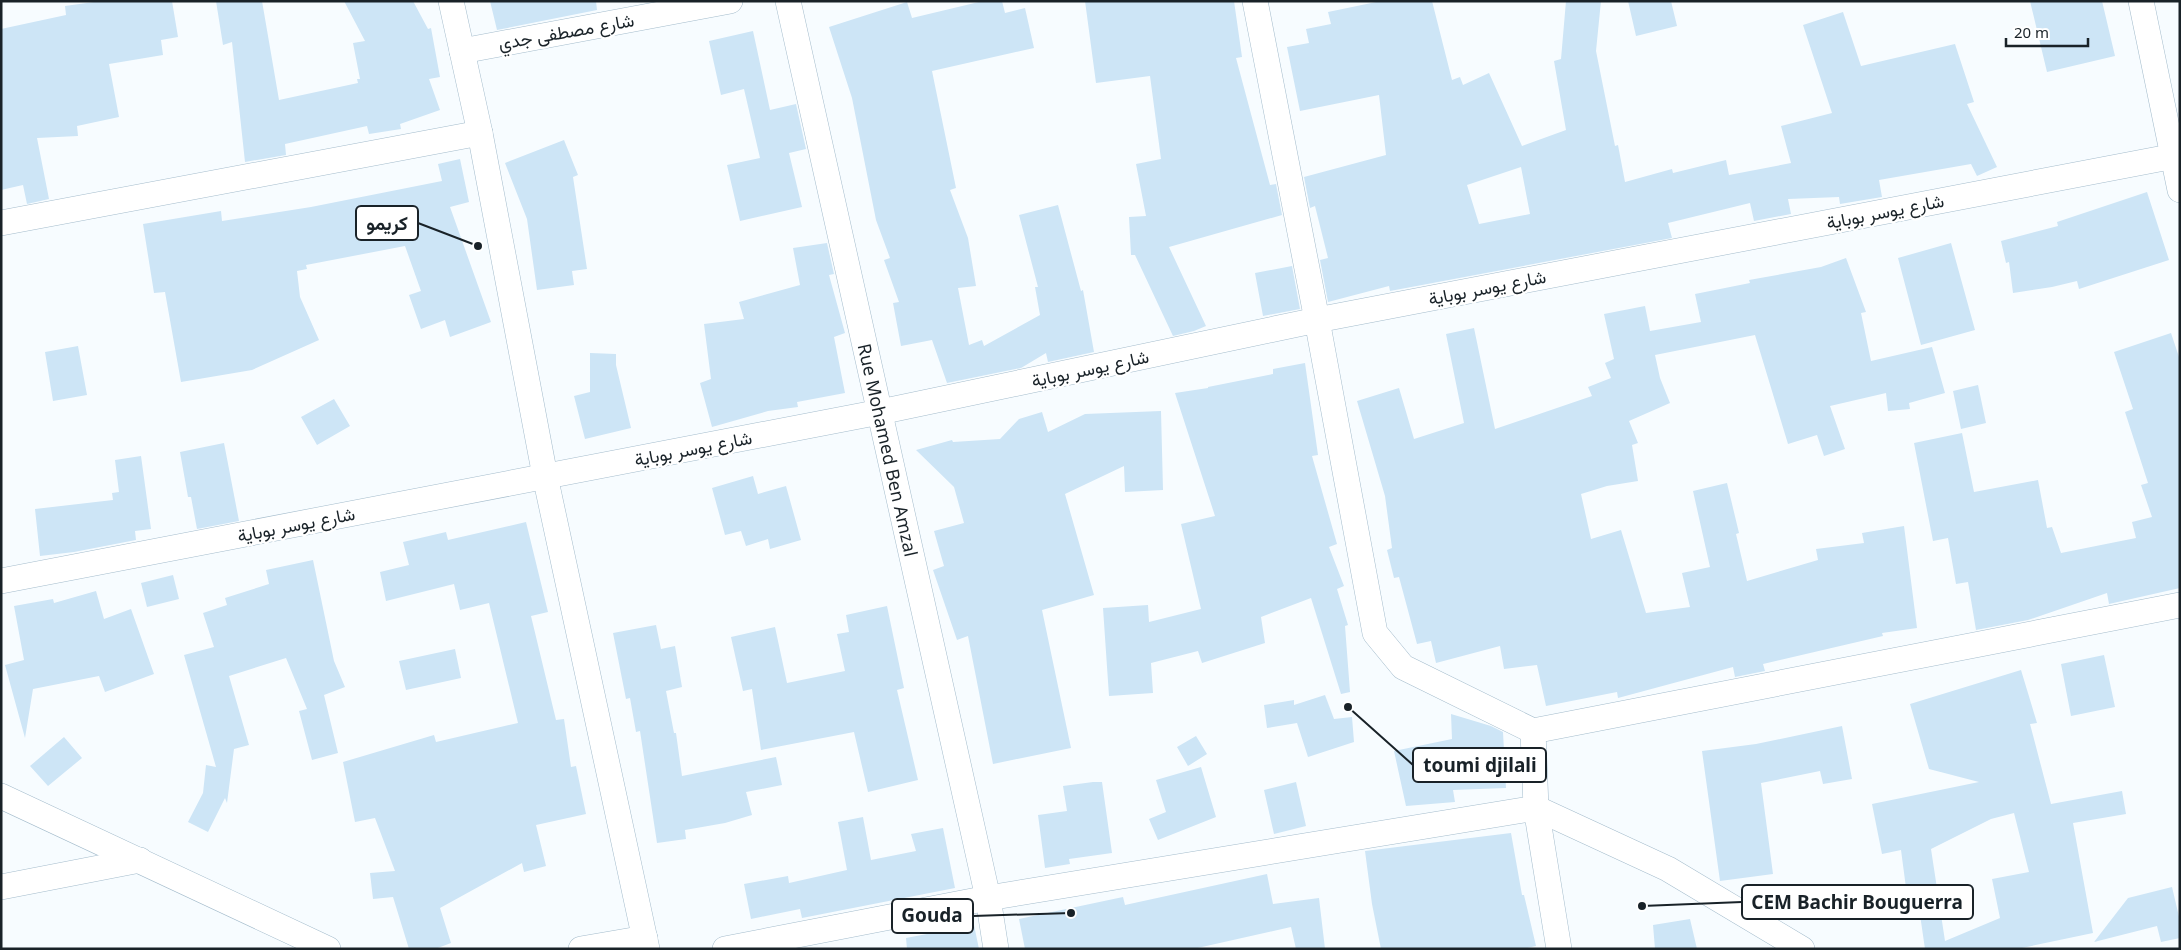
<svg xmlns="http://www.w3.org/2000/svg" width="2181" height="950" font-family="'Noto Sans',Vazirmatn,sans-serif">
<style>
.building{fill:#cde5f6;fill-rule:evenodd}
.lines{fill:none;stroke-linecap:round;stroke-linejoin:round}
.minor-casing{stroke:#a4bccc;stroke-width:26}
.minor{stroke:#fff;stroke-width:25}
.labels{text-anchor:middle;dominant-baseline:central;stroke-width:4.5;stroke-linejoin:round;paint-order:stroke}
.street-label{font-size:18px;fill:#192228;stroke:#fff}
.leader{fill:none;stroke:#192228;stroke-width:2}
.callout-dot{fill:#192228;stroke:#fff;stroke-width:2}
.callout{fill:#fff;stroke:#192228;stroke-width:2}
.callout-label{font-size:19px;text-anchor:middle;font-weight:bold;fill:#192228}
</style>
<rect width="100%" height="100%" fill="#f7fcff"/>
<path class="building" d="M 101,1 L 172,1 L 178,37 L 161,40 L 163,55 L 109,64 L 119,117 L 77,126 L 78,136 L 37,138 L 49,199 L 27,204 L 23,185 L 1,190 L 1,29 L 66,15 L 65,6 Z
M 216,1 L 262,1 L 279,100 L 358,83 L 357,79 L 360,79 L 353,43 L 365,41 L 344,1 L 413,1 L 428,29 L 431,28 L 440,77 L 429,79 L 440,110 L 400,124 L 401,129 L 369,134 L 367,126 L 285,144 L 286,155 L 245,162 L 232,42 L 223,45 Z
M 490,1 L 596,1 L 597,10 L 497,30 Z
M 983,1 L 1002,1 L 1005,13 L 1025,8 L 1034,48 L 932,71 L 956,188 L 950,190 L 968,238 L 976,286 L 958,288 L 969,345 L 982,340 L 984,346 L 1040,315 L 1035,287 L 1038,287 L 1019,215 L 1058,205 L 1081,291 L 1083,290 L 1094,352 L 1048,362 L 1046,353 L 1021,368 L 947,383 L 932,340 L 901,346 L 893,303 L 899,302 L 884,260 L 890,258 L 876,220 L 852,98 L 829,27 L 907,2 L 912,18 Z
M 1085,1 L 1234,1 L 1242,57 L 1236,58 L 1270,185 L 1276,184 L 1282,215 L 1169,247 L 1206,326 L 1194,331 L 1173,336 L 1135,255 L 1131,255 L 1129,217 L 1146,216 L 1136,164 L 1161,159 L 1150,76 L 1096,83 Z
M 1381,1 L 1432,1 L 1452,80 L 1460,77 L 1463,85 L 1489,73 L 1522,146 L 1566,130 L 1554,61 L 1561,59 L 1566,1 L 1601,1 L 1596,51 L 1615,146 L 1618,145 L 1625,182 L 1672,169 L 1673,173 L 1726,160 L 1729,175 L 1791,163 L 1781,126 L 1832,113 L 1803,25 L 1843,12 L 1861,66 L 1955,44 L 1974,102 L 1967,104 L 1997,167 L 1977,176 L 1971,164 L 1879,180 L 1882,197 L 1840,204 L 1839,197 L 1788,199 L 1791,214 L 1754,221 L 1750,203 L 1668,223 L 1672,238 L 1390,291 L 1389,286 L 1328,302 L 1320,260 L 1328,258 L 1315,206 L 1310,208 L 1304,177 L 1386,155 L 1379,95 L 1300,111 L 1287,47 L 1309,43 L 1306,29 L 1331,24 L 1328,12 ZM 1521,167 L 1530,214 L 1479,224 L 1467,185 Z
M 1628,1 L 1671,1 L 1677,26 L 1636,36 Z
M 2030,1 L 2102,1 L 2115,56 L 2047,72 Z
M 753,31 L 770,110 L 796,104 L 806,149 L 789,153 L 802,207 L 740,221 L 727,165 L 760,158 L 744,89 L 721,95 L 709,41 Z
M 564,140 L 578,175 L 573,177 L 587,269 L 572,271 L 574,285 L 537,290 L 527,219 L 505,163 Z
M 460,159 L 469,202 L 450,207 L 491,322 L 450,337 L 445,320 L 421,329 L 409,295 L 421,291 L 405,246 L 306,265 L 307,269 L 297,271 L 300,297 L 319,340 L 252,370 L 181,382 L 165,292 L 154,293 L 143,224 L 221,211 L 222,221 L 311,207 L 442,181 L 438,164 Z
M 2147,192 L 2169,260 L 2079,289 L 2077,281 L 2052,287 L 2013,293 L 2009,262 L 2006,263 L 2001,241 L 2058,226 L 2057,222 Z
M 827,243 L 834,274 L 829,275 L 845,333 L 834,337 L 845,393 L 797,402 L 798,407 L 768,411 L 712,427 L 700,383 L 711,379 L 704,324 L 744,319 L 739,302 L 800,285 L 793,248 Z
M 1951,243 L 1975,330 L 1921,345 L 1898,258 Z
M 1846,258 L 1866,312 L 1861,313 L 1871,361 L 1932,347 L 1945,393 L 1909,403 L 1910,409 L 1888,411 L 1886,393 L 1830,406 L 1845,449 L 1824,456 L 1817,435 L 1788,444 L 1755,335 L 1655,355 L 1660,378 L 1670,403 L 1629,421 L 1638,443 L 1632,445 L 1638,481 L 1607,486 L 1581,494 L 1591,539 L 1621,530 L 1646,613 L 1690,607 L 1682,573 L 1710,567 L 1693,491 L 1727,483 L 1739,533 L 1736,534 L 1747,581 L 1818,560 L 1816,549 L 1864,543 L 1862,533 L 1904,526 L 1917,628 L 1882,633 L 1883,636 L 1763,664 L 1765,671 L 1735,677 L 1733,667 L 1618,698 L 1617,692 L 1546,706 L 1537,665 L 1504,669 L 1500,646 L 1436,663 L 1431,641 L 1417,644 L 1399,577 L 1394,578 L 1387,550 L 1392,548 L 1385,496 L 1357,401 L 1399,388 L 1414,439 L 1464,423 L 1446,334 L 1474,328 L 1495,429 L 1592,396 L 1588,387 L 1611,378 L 1605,363 L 1614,359 L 1604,314 L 1645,306 L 1650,331 L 1701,322 L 1695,294 L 1750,283 L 1749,280 L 1821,267 Z
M 1292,266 L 1300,309 L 1263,316 L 1255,273 Z
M 2171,333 L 2180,360 L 2180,588 L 2109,604 L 2107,593 L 2028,620 L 1976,630 L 1968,582 L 1956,584 L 1948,538 L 1933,541 L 1914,443 L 1962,433 L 1974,492 L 2038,480 L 2047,528 L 2052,527 L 2061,553 L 2136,538 L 2132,522 L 2152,517 L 2141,485 L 2148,483 L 2125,412 L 2133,409 L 2114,352 Z
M 78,346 L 87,395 L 53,401 L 45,352 Z
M 590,353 L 616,354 L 616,365 L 631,428 L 585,439 L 574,396 L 590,392 Z
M 1305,363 L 1318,455 L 1312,456 L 1337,544 L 1329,547 L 1344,586 L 1337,589 L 1348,625 L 1345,626 L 1350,692 L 1341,694 L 1311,598 L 1261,617 L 1265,643 L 1202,663 L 1198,651 L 1151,663 L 1153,693 L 1109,696 L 1103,608 L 1148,605 L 1149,622 L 1201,609 L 1181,524 L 1215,516 L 1175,393 L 1208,388 L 1208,387 L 1273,374 L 1273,369 Z
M 1978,385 L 1986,423 L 1961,429 L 1953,391 Z
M 334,399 L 350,426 L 317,445 L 301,417 Z
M 1161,411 L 1163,490 L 1125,492 L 1124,466 L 1065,494 L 1094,595 L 1042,610 L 1071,748 L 993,764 L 968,636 L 957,640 L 933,570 L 944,566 L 934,531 L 964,523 L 954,487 L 916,450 L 952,440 L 953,442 L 1000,439 L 1019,419 L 1042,412 L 1048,432 L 1085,414 Z
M 224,443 L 239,521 L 197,529 L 191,497 L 188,497 L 180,452 Z
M 141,456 L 151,529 L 135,531 L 136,540 L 74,552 L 40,556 L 35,509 L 113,500 L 112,493 L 119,492 L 115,460 Z
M 753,476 L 758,494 L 786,486 L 801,540 L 770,549 L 768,539 L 746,546 L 741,531 L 725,535 L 712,488 Z
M 526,522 L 548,612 L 531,616 L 556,720 L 564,719 L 571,767 L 576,766 L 586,814 L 536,825 L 546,866 L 524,872 L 522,863 L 440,908 L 451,943 L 435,949 L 409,949 L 393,897 L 373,899 L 370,873 L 395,871 L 375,818 L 355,822 L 343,762 L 434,735 L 436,742 L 518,723 L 489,603 L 460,610 L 454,584 L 386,601 L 380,572 L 409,565 L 403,542 L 446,532 L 448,540 Z
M 313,560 L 334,661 L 345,687 L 324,695 L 338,753 L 312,760 L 299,711 L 307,709 L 286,658 L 229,676 L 249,745 L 234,749 L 227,803 L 225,798 L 208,832 L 188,822 L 203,793 L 206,765 L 216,767 L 184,655 L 214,647 L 203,613 L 227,605 L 225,598 L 269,584 L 266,570 Z
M 173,575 L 179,599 L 147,607 L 141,583 Z
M 96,591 L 104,619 L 131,609 L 154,674 L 105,692 L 99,676 L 33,689 L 25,738 L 5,665 L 24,660 L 14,606 L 53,599 L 54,603 Z
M 887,606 L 904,688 L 897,690 L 918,780 L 868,792 L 854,732 L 761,750 L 752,689 L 743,691 L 731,637 L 775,627 L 787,683 L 845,671 L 837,634 L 849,632 L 846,615 Z
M 656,625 L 661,649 L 675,646 L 682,687 L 666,691 L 674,733 L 676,733 L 682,776 L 776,757 L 782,785 L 746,792 L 752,815 L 725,823 L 685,830 L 686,839 L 657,843 L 640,731 L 636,732 L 630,698 L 626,699 L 613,633 Z
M 455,649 L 461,678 L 406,690 L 399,661 Z
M 2104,655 L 2115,707 L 2071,716 L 2061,664 Z
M 2021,670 L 2037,723 L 2030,724 L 2051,804 L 2122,791 L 2126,814 L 2073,823 L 2093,933 L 2017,949 L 1925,949 L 1918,901 L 1908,903 L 1901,850 L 1882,854 L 1872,804 L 1979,782 L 1929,769 L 1910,704 ZM 2014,813 L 2029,872 L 1992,879 L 2000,918 L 1945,941 L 1931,849 L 1991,819 Z
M 1325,695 L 1334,719 L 1352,717 L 1354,742 L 1308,757 L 1297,723 L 1267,728 L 1264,705 L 1294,700 L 1294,705 Z
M 1451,714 L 1491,726 L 1503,732 L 1506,788 L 1453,790 L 1455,802 L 1406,806 L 1394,751 L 1452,739 Z
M 1842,726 L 1852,779 L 1823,784 L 1820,771 L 1761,783 L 1773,874 L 1720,881 L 1702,751 L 1756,744 Z
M 1196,736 L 1207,754 L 1188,766 L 1177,747 Z
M 64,737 L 82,758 L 48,786 L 30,766 Z
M 1201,767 L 1216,817 L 1158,840 L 1149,819 L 1166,812 L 1156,780 Z
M 1093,782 L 1102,782 L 1112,853 L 1069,859 L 1070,864 L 1045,868 L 1038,815 L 1067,811 L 1063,786 Z
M 1296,782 L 1306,826 L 1274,834 L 1264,790 Z
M 863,817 L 871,860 L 916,851 L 911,834 L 943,828 L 955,888 L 802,918 L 800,909 L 751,919 L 744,884 L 788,876 L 789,883 L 847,870 L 838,822 Z
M 1511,833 L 1522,895 L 1524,895 L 1536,946 L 1523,949 L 1381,949 L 1372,904 L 1365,851 Z
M 1267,874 L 1273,904 L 1319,898 L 1325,949 L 1296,949 L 1291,927 L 1193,949 L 1025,949 L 1019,919 L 1123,897 L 1125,905 Z
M 2172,887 L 2180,921 L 2180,938 L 2161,942 L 2157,926 L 2094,942 L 2128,898 Z
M 1690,919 L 1697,949 L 1655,949 L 1653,925 Z
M 974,925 L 979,949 L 907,949 L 906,938 Z"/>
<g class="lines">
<defs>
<g id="minor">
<path d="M 451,1 L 480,133 L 545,476 L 647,949"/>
<path id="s1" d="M 788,1 L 988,898 L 996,949"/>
<path d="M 1255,1 L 1317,320 L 1375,633 L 1403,667 L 1533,731 L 2180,605"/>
<path d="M 2141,1 L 2180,190"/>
<path d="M 462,51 L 730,1"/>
<path d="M 1,223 L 480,133"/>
<path d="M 1,581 L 880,412 L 1317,320 L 2180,155"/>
<path d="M 1533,731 L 1536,808 L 1559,949"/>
<path d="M 1,796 L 328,949"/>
<path d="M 1,887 L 140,860"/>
<path d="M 581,949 L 645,938"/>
<path d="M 725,949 L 988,898 L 1536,808 L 1668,869 L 1802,949"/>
</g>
</defs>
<use href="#minor" class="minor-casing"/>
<use href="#minor" class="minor"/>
</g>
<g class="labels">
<g class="street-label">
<text transform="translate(566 31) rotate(-10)">شارع مصطفى جدي</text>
<text transform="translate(1885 211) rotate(-11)">شارع يوسر بوباية</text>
<text transform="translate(1487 287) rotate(-11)">شارع يوسر بوباية</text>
<text transform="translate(1090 368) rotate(-12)">شارع يوسر بوباية</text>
<text transform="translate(693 448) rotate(-11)">شارع يوسر بوباية</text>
<text stroke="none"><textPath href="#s1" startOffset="460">Rue Mohamed Ben Amzal</textPath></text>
<text transform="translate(296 524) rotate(-11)">شارع يوسر بوباية</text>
</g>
</g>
<path class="leader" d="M478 246L418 223M1348 707L1413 765M1642 906L1742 902M1071 913L973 916"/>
<g class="callout-dot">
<circle cx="478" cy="246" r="5"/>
<circle cx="1348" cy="707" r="5"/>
<circle cx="1642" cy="906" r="5"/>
<circle cx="1071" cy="913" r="5"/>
</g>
<g class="callout">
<rect x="356" y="206" width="62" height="34" rx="5"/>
<rect x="1413" y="748" width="133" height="34" rx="5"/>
<rect x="1742" y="885" width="231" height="34" rx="5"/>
<rect x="892" y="899" width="81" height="34" rx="5"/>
</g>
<g class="callout-label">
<text x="387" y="230">كريمو</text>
<text x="1480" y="772">toumi djilali</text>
<text x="1857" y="909">CEM Bachir Bouguerra</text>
<text x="932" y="922">Gouda</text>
</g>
<rect width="2181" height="950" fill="none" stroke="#192228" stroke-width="5"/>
<path d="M2006 38v8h82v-8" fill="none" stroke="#192228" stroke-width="2.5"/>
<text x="2014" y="38" font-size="15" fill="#192228" stroke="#ffffff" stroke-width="4" paint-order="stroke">20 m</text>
</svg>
